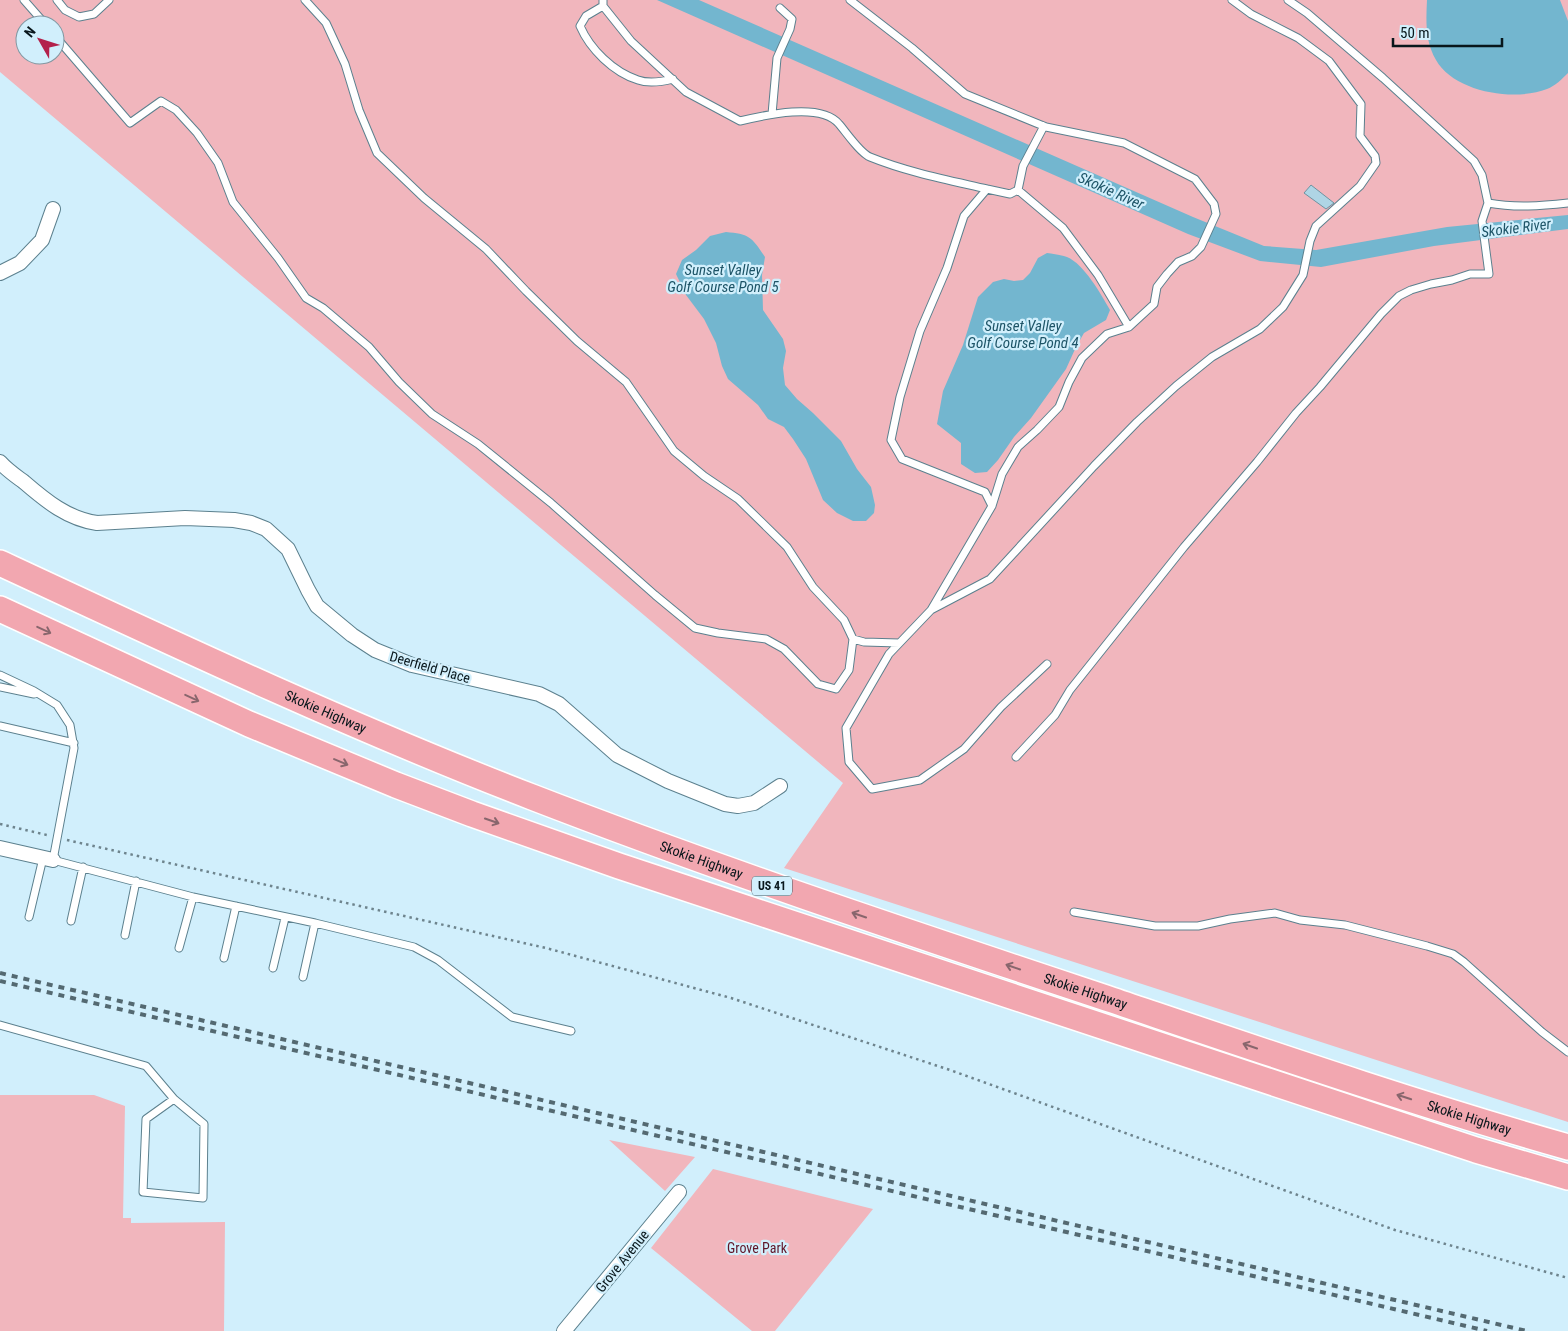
<svg xmlns="http://www.w3.org/2000/svg" width="1568" height="1331" font-family="'Roboto Condensed',sans-serif">
<style>
.green{fill:#f1b6bd;fill-rule:evenodd}
.water{fill:#73b6cf}
.building{fill:#afd5e5;stroke:#6e93a1}
.lines{fill:none;stroke-linecap:round;stroke-linejoin:round}
.lane-casing{stroke:#5c808e;stroke-width:9}
.street-casing{stroke:#5c808e;stroke-width:16}
.highway-casing{stroke:#fff;stroke-width:28}
.path{stroke:#6e848d;stroke-width:2.5;stroke-dasharray:2.5 4;stroke-linecap:butt}
.lane{stroke:#fff;stroke-width:7}
.street{stroke:#fff;stroke-width:14}
.highway{stroke:#f2a7b0;stroke-width:25}
.rail{stroke:#546971;stroke-width:4;stroke-dasharray:6 6;stroke-linecap:butt}
.oneway{stroke:#89666d}
.labels{text-anchor:middle;dominant-baseline:central;stroke-width:4.5;stroke-linejoin:round;paint-order:stroke}
.shield{fill:#d1effc;stroke:#44575e;stroke-width:1}
.shield-label{font-size:12px;font-weight:bold;fill:#08161b}
.street-label{font-size:14px;fill:#08161b;stroke:#d1effc}
.park-label{font-size:14px;fill:#601528;stroke:#d1effc}
.water-label{font-size:15px;font-style:italic;fill:#1d5467;stroke:#d1effc}
</style>
<rect width="100%" height="100%" fill="#d1effc"/>
<path class="green" d="M 0,0 L 1568,0 L 1568,1122 L 784,868 L 843,783 L 0,72 ZM 25,25 L 55,25 L 55,55 L 25,55 Z
M 0,1095 L 94,1095 L 125,1106 L 123,1218 L 131,1218 L 131,1223 L 225,1222 L 224,1331 L 0,1331 Z
M 609,1140 L 695,1157 L 665,1191 Z
M 713,1169 L 873,1209 L 775,1331 L 752,1331 L 651,1248 Z"/>
<path class="water" d="M 657,0 L 699,0 L 1193,217 L 1264,246 L 1316,250 L 1447,227 L 1568,215 L 1568,229 L 1434,246 L 1321,267 L 1260,261 L 1188,234 Z
M 1427,0 L 1560,0 L 1568,21 L 1568,73 C 1562,79 1555,86 1547,89 C 1514,102 1454,92 1436,60 C 1425,41 1426,21 1427,0 Z
M 726,232 C 749,234 752,237 765,257 L 762,275 L 763,310 L 783,339 L 786,351 L 783,368 L 785,385 L 797,399 L 813,413 L 841,441 L 857,469 L 871,487 L 875,505 L 874,513 L 866,521 L 853,521 L 837,513 L 823,500 L 806,459 L 793,439 L 784,427 L 768,419 L 758,405 L 728,379 L 722,366 L 716,343 L 704,319 L 686,295 L 676,274 L 682,260 L 696,250 L 710,236 Z
M 1047,253 C 1053,254 1061,255 1067,257 C 1084,264 1101,294 1110,310 L 1106,320 L 1084,333 L 1076,347 L 1066,369 L 1031,418 L 1014,437 L 998,460 L 987,472 L 975,473 L 961,464 L 961,443 L 937,424 L 943,391 L 963,345 L 978,297 L 993,282 L 1004,279 L 1014,281 L 1023,280 L 1030,273 L 1038,258 Z"/>
<path class="building" d="M 1311,185 L 1334,203 L 1326,209 L 1304,193 Z"/>
<g class="lines">
<defs>
<path id="lane" d="M 24,0 L 46,25
M 57,0 L 65,10 L 79,17 L 94,14 L 109,0
M 603,0 L 603,6 L 631,41 L 686,92 L 740,121 C 765,115 821,102 839,124 C 846,132 860,153 870,157 C 907,172 948,180 987,189
M 850,0 L 912,48 L 965,94 L 1046,127 L 1124,143 L 1195,179 L 1214,204 L 1216,214 L 1201,247 L 1192,256 L 1178,262 L 1167,274 L 1157,287 L 1154,304 L 1129,327 L 1107,334 L 1082,358 L 1069,382 L 1059,407 L 1037,430 L 1018,447 L 1002,474 L 992,506 L 931,610
M 603,6 L 586,16 L 580,26 C 590,49 613,72 638,80 C 649,84 661,82 673,79
M 55,36 L 130,123 L 161,101 L 176,110 L 197,133 L 218,163 L 233,202 L 278,258 L 306,298 L 323,308 L 369,347 L 399,382 L 432,414 L 478,444 L 551,503 L 655,595 L 695,628 L 718,633 L 766,639 L 784,649 L 818,684 L 836,689 L 849,670 L 853,639 L 844,620 L 813,587 L 787,547 L 738,499 L 704,476 L 674,451 L 626,382 L 577,341 L 526,291 L 486,249 L 424,198 L 377,153 L 359,110 L 345,64 L 326,23 L 305,0
M 772,114 L 777,58 L 790,29 L 792,19 L 780,8
M 1018,190 L 1063,228 L 1098,275 L 1129,327
M 1488,203 C 1515,208 1541,206 1568,203
M 992,506 L 985,492 L 902,459 L 891,440 L 900,397 L 920,331 L 947,268 L 964,216 L 987,189 L 1010,194 L 1018,190 L 1023,166 L 1044,126
M 853,639 L 864,642 L 899,643
M 1047,664 L 1001,707 L 964,749 L 920,780 L 872,789 L 849,762 L 846,728 L 889,654 L 931,610 L 990,579 L 1094,466 L 1137,422 L 1176,386 L 1212,357 L 1260,329 L 1283,307 L 1303,275 L 1310,241 L 1316,226 L 1360,186 L 1376,163 L 1375,156 L 1360,136 L 1361,104 L 1329,61 L 1298,38 L 1251,14 L 1232,0
M 0,675 L 34,691 L 57,705 L 70,725 L 74,748 L 53,860 L 193,897 L 315,923 L 414,947 L 438,960 L 512,1017 L 571,1031
M 0,687 L 34,694
M 0,726 L 74,743
M 1016,757 L 1055,715 L 1070,690 L 1184,547 L 1257,462 L 1296,413 L 1320,387 L 1381,314 L 1399,296 L 1411,290 L 1431,284 L 1452,280 L 1470,274 L 1489,274 L 1482,221 L 1488,203 L 1482,175 L 1474,161 L 1383,78 L 1307,13 L 1288,0
M 1074,912 L 1155,926 L 1198,926 L 1230,919 L 1275,913 L 1300,920 L 1345,925 L 1427,946 L 1453,954 L 1464,962 L 1542,1032 L 1568,1052
M 29,917 L 43,858
M 71,921 L 83,867
M 125,935 L 136,881
M 179,948 L 193,897
M 224,958 L 236,906
M 273,968 L 285,918
M 303,977 L 315,923
M 0,1025 L 146,1066 L 174,1099 L 204,1124 L 203,1198 L 143,1192 L 146,1119 L 174,1099"/>
<path id="street" d="M 0,273 L 20,263 L 42,240 L 53,209
M 0,462 C 7,470 16,476 24,482 C 46,501 68,519 97,523 L 185,518 L 234,520 L 251,523 L 266,529 L 288,549 L 308,590 L 317,606 L 352,635 L 375,650 L 412,665 L 539,694 L 559,704 L 617,755 L 668,781 L 725,804 L 738,806 L 754,803 L 780,786
M 0,848 L 53,860
M 564,1331 L 679,1192"/>
<g id="highway">
<path id="s1" d="M 0,563 C 176,645 351,727 532,797 C 723,871 917,935 1112,1000 C 1263,1051 1414,1103 1568,1147"/>
<path d="M 0,609 L 249,724 L 396,785 L 472,814 L 619,866 L 1476,1150 L 1568,1177"/>
</g>
</defs>
<use href="#lane" class="lane-casing"/>
<use href="#street" class="street-casing"/>
<use href="#highway" class="highway-casing"/>
<path class="path" d="M 0,824 L 47,835
M 67,840 L 546,948 L 731,998 L 950,1070 L 1395,1230 L 1568,1278"/>
<use href="#lane" class="lane"/>
<use href="#street" class="street"/>
<use href="#highway" class="highway"/>
<path class="rail" d="M 0,973 L 1527,1331
M 0,981 L 1487,1331"/>
</g>
<defs><path id="oneway-shaft" d="M-6 0H5M1.5-3L5.5 0L1.5 3" fill="none" stroke-width="1.6" stroke-linecap="round" stroke-linejoin="round" transform="scale(1.25)"/></defs>
<g class="oneway">
<use href="#oneway-shaft" transform="translate(44 630) rotate(25)"/>
<use href="#oneway-shaft" transform="translate(192 698) rotate(25)"/>
<use href="#oneway-shaft" transform="translate(341 762) rotate(23)"/>
<use href="#oneway-shaft" transform="translate(492 821) rotate(19)"/>
<use href="#oneway-shaft" transform="translate(859 915) rotate(-161)"/>
<use href="#oneway-shaft" transform="translate(1013 967) rotate(-161)"/>
<use href="#oneway-shaft" transform="translate(1250 1046) rotate(-161)"/>
<use href="#oneway-shaft" transform="translate(1404 1097) rotate(-162)"/>
</g>
<g class="labels">
<rect class="shield" x="752" y="876.5" width="40" height="19" rx="4"/>
<g class="shield-label">
<text x="772" y="886">US 41</text>
</g>
<g class="street-label">
<text transform="translate(430 667) rotate(16)">Deerfield Place</text>
<text stroke="none"><textPath href="#s1" startOffset="358">Skokie Highway</textPath></text>
<text stroke="none"><textPath href="#s1" startOffset="762">Skokie Highway</textPath></text>
<text stroke="none"><textPath href="#s1" startOffset="1168">Skokie Highway</textPath></text>
<text stroke="none"><textPath href="#s1" startOffset="1572">Skokie Highway</textPath></text>
<text transform="translate(622 1261) rotate(-51)">Grove Avenue</text>
</g>
<g class="park-label">
<text x="757" y="1248">Grove Park</text>
</g>
<g class="water-label">
<text transform="translate(1111 191) rotate(24)">Skokie River</text>
<text transform="translate(1516 228) rotate(-7)">Skokie River</text>
<text x="723" y="270">Sunset Valley<tspan x="723" dy="17">Golf Course Pond 5</tspan></text>
<text x="1023" y="326">Sunset Valley<tspan x="1023" dy="17">Golf Course Pond 4</tspan></text>
</g>
</g>
<g transform="translate(40 40) rotate(309)"><circle r="24" fill="#d1effc" stroke="#8198a2"/>
<path d="M0-4L9 19L0 12L-9 19Z" fill="#b3214b"/>
<text y="-8" font-size="14" font-weight="bold" text-anchor="middle" fill="#08161b">N</text>
</g>
<path d="M1393 38v8h109v-8" fill="none" stroke="#08161b" stroke-width="2.5"/>
<text x="1400" y="38" font-size="15" fill="#08161b" stroke="#d1effc" stroke-width="4" paint-order="stroke">50 m</text>
</svg>
